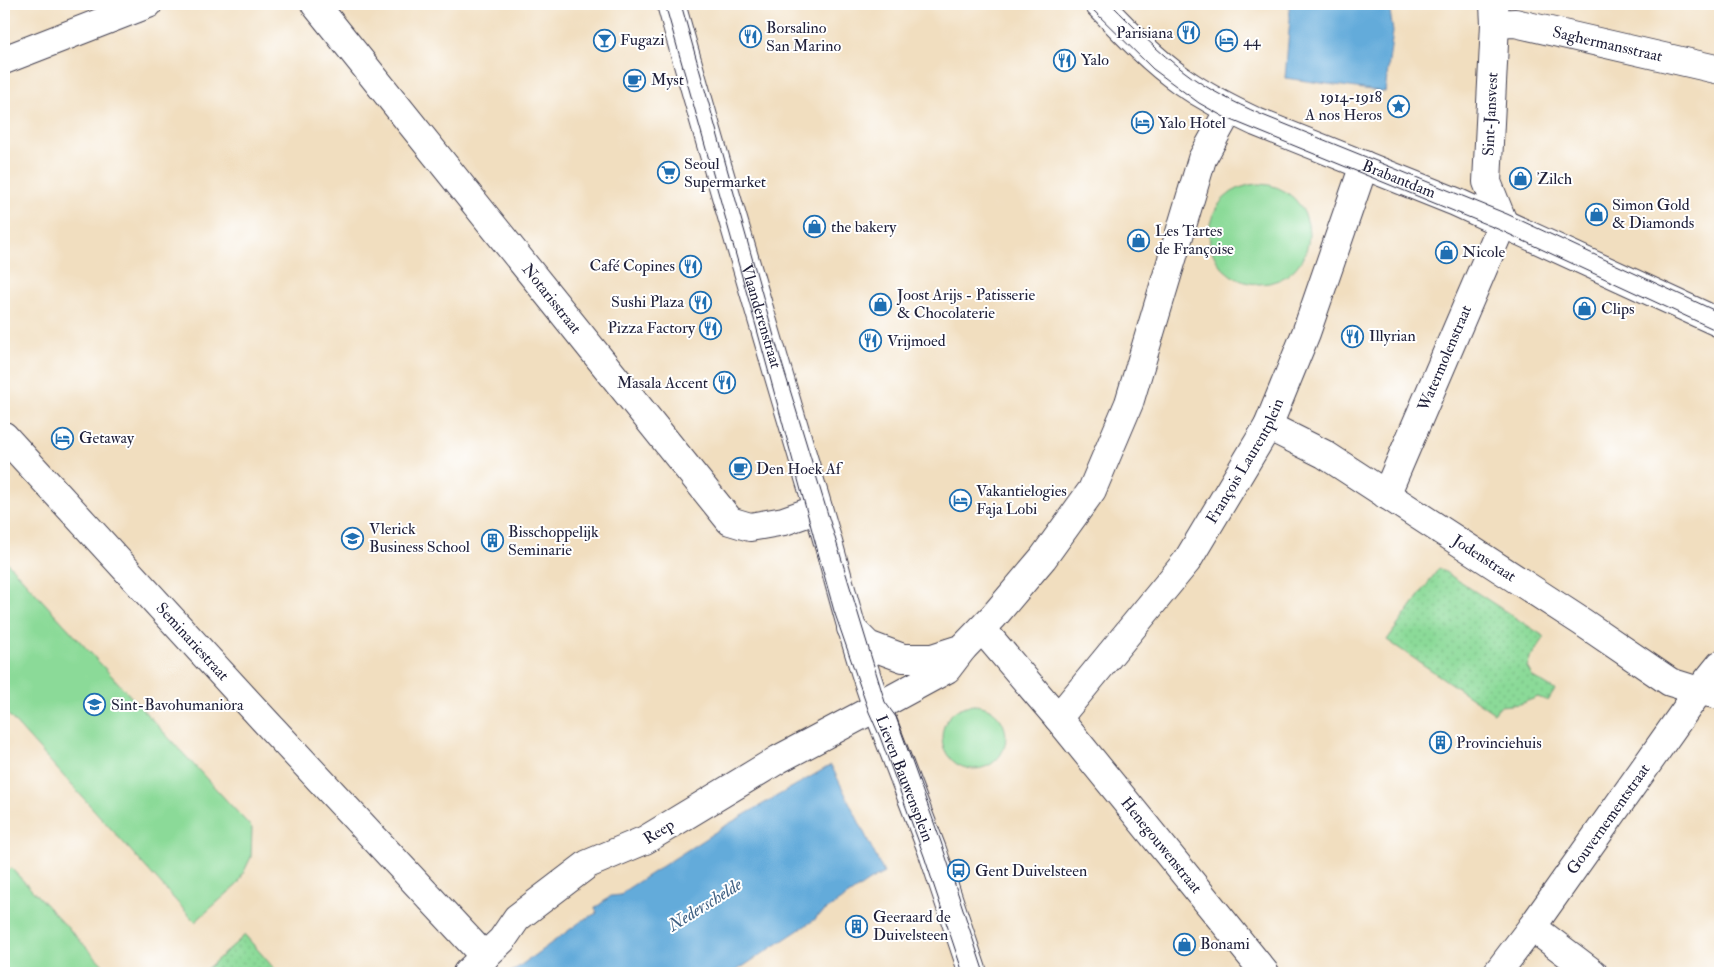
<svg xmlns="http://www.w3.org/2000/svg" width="1724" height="977" font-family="'IM FELL Double Pica',serif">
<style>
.grass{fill:#8bda98;stroke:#567e6a}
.garden{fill:url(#garden-dots);stroke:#567e6a}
.water{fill:#63abda;stroke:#42668a}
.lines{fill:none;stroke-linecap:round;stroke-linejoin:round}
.minor-casing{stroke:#413e4f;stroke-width:30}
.tertiary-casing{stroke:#413e4f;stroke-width:30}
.minor{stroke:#fff;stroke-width:28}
.tertiary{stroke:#fff;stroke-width:28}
.tram{stroke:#22223b;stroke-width:1}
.labels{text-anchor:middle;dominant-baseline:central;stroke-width:4;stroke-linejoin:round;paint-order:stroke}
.poi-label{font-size:16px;fill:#22223b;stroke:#fff;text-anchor:start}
.street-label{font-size:16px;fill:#22223b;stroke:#fff}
.water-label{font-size:18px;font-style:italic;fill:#3f6083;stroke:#fff}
</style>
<defs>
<pattern id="garden-dots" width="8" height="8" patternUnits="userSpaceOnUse" patternTransform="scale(1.25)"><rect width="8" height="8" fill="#8bda98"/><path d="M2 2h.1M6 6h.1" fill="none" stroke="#78bb84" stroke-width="1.8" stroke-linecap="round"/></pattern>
</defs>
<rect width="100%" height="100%" fill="#fff"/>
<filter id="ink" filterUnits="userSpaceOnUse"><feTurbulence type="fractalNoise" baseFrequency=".02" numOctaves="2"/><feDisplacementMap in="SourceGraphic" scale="10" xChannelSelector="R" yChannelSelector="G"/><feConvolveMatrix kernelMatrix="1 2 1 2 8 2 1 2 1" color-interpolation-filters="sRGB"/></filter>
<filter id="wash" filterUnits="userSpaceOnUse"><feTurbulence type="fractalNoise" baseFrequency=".0096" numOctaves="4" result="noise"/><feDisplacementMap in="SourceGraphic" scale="20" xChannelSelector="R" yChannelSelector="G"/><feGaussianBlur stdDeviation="1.12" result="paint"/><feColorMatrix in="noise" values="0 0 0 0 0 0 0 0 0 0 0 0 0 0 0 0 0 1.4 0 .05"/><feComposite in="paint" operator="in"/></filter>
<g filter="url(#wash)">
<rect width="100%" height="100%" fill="#f1debf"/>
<path class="grass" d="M1209 234a50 50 0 1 1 100 0a50 50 0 1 1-100 0Z
M 4,559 L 252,828 L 251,857 L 238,884 L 195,922 L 4,710 Z
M942 737a32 32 0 1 1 64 0a32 32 0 1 1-64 0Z
M 11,868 L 107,969 L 103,973 L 4,973 L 4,875 Z"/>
<path class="garden" d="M 1439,568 L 1545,637 L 1530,658 L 1527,667 L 1533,677 L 1555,690 L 1548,701 L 1538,697 L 1520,704 L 1500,706 L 1494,713 L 1387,640 Z
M 245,935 L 278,973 L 202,973 Z"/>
<path class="water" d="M 1289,4 L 1389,4 L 1393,32 L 1385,92 L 1285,78 L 1290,18 Z
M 831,765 L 884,873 L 869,881 L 816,917 L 817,918 L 733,973 L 510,973 L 583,920 L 597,913 L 595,908 L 611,896 L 621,895 L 627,889 L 723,827 Z"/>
</g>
<g filter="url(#ink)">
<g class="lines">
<defs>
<g id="minor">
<path id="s1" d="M 315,4 L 730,521 L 750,527 L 784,521 L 818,509"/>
<path id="s2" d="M 1495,24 L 1515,23 L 1720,70"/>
<path d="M 4,60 L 148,4"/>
<path id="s3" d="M 1268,426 L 1324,454 L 1582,622 L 1670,682 L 1699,691 L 1720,695"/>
<path id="s4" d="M 4,436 L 266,722 L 485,957"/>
<path id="s5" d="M 1386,495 L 1503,222 L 1487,182 L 1495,24 L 1494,4"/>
<path id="s6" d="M 982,629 L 1058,718 L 1265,973"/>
<path id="s7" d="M 1058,718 L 1187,561 L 1268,426 L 1306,333 L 1364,165"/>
<path d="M 1532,927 L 1593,973"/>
<path id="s8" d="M 467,973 L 502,940 L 517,918 L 588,864 L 645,840 L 779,759 L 877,707 L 932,850 L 973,973"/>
<path id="s9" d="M 1497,973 L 1532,927 L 1699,691 L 1720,665"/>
</g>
<g id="tertiary">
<path id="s10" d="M 671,4 C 718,172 768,340 818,508 C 838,574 853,642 877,707 L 947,669 L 963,648 L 994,616 L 1043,558 L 1092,490 L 1129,403 L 1202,159 L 1229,110"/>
<path id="s11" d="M 1099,4 C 1125,31 1151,59 1182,81 C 1205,97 1230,110 1256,122 L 1456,202 L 1720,323"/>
<path d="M 851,628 L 868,645 L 903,658 L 932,658 L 963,648"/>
</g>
</defs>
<use href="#minor" class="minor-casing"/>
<use href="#tertiary" class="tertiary-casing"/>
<use href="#minor" class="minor"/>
<use href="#tertiary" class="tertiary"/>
<path class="tram" d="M 665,4 L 756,326 L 834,611 L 869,712 L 880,737 L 924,856 L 963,973
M 681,4 L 777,347 L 885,702 L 896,717 L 941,842 L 984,973
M 1087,4 L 1153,69 L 1199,103 L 1224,117 L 1500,230 L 1720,332
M 1111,4 C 1135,28 1158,52 1185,72 C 1208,90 1234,102 1260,114 L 1507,214 L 1720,313"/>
</g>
</g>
<defs>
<symbol id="restaurant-ring" viewBox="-11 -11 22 22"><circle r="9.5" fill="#fff" stroke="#1f6fb2" stroke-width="1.5"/><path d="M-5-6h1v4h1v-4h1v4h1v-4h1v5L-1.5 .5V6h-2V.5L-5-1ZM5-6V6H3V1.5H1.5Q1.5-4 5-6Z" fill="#1f6fb2"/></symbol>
<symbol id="bar-ring" viewBox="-11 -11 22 22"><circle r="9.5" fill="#fff" stroke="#1f6fb2" stroke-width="1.5"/><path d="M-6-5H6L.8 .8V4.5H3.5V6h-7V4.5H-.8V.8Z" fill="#1f6fb2"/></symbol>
<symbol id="hotel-ring" viewBox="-11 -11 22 22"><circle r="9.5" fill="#fff" stroke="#1f6fb2" stroke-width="1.5"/><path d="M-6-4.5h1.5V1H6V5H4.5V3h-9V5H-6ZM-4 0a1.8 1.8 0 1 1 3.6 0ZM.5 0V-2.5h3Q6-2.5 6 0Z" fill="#1f6fb2"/></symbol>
<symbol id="cafe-ring" viewBox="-11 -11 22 22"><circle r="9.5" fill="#fff" stroke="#1f6fb2" stroke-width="1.5"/><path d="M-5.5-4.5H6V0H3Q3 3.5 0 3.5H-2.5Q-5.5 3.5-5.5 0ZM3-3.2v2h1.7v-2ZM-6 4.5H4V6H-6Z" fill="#1f6fb2"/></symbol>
<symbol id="sight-ring" viewBox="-11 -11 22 22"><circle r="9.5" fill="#fff" stroke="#1f6fb2" stroke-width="1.5"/><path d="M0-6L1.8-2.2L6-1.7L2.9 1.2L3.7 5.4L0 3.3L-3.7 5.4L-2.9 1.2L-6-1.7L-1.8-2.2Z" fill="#1f6fb2"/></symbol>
<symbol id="supermarket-ring" viewBox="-11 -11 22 22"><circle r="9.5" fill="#fff" stroke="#1f6fb2" stroke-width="1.5"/><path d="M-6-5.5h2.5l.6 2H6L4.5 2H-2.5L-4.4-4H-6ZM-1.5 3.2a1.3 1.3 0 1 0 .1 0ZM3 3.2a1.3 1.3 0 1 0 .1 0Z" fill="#1f6fb2"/></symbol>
<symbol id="shop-ring" viewBox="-11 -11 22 22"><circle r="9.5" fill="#fff" stroke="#1f6fb2" stroke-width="1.5"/><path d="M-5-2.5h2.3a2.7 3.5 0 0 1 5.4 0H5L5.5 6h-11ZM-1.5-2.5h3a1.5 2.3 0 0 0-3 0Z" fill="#1f6fb2"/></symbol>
<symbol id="university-ring" viewBox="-11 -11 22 22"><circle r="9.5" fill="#fff" stroke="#1f6fb2" stroke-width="1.5"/><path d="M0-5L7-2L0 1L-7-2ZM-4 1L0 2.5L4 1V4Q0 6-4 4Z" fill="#1f6fb2"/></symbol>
<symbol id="building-ring" viewBox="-11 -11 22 22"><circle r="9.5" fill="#fff" stroke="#1f6fb2" stroke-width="1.5"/><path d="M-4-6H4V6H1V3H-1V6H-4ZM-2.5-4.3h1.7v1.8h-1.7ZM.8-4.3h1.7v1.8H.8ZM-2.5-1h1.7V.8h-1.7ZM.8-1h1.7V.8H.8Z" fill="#1f6fb2"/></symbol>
<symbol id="school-ring" viewBox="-11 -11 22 22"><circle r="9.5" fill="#fff" stroke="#1f6fb2" stroke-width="1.5"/><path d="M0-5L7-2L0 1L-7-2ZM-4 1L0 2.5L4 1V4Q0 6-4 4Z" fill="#1f6fb2"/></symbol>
<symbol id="bus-ring" viewBox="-11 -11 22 22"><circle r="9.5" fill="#fff" stroke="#1f6fb2" stroke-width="1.5"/><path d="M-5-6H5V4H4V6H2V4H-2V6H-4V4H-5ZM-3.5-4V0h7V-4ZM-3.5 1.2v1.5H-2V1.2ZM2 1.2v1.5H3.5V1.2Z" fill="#1f6fb2"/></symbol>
</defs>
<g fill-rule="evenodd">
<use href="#restaurant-ring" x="1176" y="20" width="25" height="25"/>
<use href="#restaurant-ring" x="738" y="24" width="25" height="25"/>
<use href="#bar-ring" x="592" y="28" width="25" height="25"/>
<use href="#hotel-ring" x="1214" y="28" width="25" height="25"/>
<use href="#restaurant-ring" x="1052" y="48" width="25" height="25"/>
<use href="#cafe-ring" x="622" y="68" width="25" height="25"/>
<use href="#sight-ring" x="1386" y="94" width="25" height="25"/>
<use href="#hotel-ring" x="1130" y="110" width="25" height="25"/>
<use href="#supermarket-ring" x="656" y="160" width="25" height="25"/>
<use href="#shop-ring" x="1508" y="166" width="25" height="25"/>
<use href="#shop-ring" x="1584" y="202" width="25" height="25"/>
<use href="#shop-ring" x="802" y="214" width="25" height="25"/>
<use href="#shop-ring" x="1126" y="228" width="25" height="25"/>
<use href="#shop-ring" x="1434" y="240" width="25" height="25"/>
<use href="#restaurant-ring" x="678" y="254" width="25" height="25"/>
<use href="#restaurant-ring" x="688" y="290" width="25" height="25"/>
<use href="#shop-ring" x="868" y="292" width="25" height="25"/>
<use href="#shop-ring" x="1572" y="296" width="25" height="25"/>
<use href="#restaurant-ring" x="698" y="316" width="25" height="25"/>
<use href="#restaurant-ring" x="1340" y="324" width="25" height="25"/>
<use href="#restaurant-ring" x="858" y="328" width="25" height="25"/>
<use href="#restaurant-ring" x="712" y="370" width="25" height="25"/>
<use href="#hotel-ring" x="50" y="426" width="25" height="25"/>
<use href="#cafe-ring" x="728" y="456" width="25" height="25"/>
<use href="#hotel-ring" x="948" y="488" width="25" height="25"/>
<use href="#university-ring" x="340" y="526" width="25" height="25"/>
<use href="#building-ring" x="480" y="528" width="25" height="25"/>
<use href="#school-ring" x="82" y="692" width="25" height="25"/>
<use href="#building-ring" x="1428" y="730" width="25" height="25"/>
<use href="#bus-ring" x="946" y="858" width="25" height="25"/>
<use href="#building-ring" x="844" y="914" width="25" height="25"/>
<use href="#shop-ring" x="1172" y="932" width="25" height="25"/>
</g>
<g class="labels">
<g class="poi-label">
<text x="766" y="28">Borsalino<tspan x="766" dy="18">San Marino</tspan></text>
<text x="1173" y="33" text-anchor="end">Parisiana</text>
<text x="620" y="40">Fugazi</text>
<text x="1243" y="41">44</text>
<text x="1081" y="60">Yalo</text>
<text x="651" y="80">Myst</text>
<text x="1382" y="97" text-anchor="end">1914-1918<tspan x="1382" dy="18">A nos Heros</tspan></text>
<text x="1158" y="123">Yalo Hotel</text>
<text x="684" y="164">Seoul<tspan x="684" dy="18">Supermarket</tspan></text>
<text x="1537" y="179">Zilch</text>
<text x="1612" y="205">Simon Gold<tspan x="1612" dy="18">&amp; Diamonds</tspan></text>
<text x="831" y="227">the bakery</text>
<text x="1155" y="231">Les Tartes<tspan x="1155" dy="18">de Françoise</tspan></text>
<text x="1462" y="252">Nicole</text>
<text x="675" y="266" text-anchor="end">Café Copines</text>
<text x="897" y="295">Joost Arijs - Patisserie<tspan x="897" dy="18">&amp; Chocolaterie</tspan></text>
<text x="684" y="302" text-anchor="end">Sushi Plaza</text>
<text x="1601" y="309">Clips</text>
<text x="695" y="328" text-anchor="end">Pizza Factory</text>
<text x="1369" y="336">Illyrian</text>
<text x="887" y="341">Vrijmoed</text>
<text x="708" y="383" text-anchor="end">Masala Accent</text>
<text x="79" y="438">Getaway</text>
<text x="756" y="469">Den Hoek Af</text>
<text x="976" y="491">Vakantielogies<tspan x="976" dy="18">Faja Lobi</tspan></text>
<text x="369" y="529">Vlerick<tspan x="369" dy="18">Business School</tspan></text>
<text x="508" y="532">Bisschoppelijk<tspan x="508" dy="18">Seminarie</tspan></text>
<text x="111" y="705">Sint-Bavohumaniora</text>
<text x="1456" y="743">Provinciehuis</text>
<text x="975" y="871">Gent Duivelsteen</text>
<text x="873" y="917">Geeraard de<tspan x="873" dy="18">Duivelsteen</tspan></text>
<text x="1200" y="944">Bonami</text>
</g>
<g class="street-label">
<text stroke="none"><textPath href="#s2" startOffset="115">Saghermansstraat</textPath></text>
<text stroke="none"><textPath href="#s5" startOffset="408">Sint-Jansvest</textPath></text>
<text stroke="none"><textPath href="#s11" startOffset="352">Brabantdam</textPath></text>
<text stroke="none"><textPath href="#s1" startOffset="378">Notarisstraat</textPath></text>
<text stroke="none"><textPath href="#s10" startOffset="325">Vlaanderenstraat</textPath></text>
<text stroke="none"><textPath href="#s5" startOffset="149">Watermolenstraat</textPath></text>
<text stroke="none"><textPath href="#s7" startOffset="319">François Laurentplein</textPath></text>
<text stroke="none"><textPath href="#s3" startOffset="254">Jodenstraat</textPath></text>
<text stroke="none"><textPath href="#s4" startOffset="279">Seminariestraat</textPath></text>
<text stroke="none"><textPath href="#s8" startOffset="570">Lieven Bauwensplein</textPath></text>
<text stroke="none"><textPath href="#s9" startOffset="190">Gouvernementstraat</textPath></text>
<text stroke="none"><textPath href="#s8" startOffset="242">Reep</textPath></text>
<text stroke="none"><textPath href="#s6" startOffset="281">Henegouwenstraat</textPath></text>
</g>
<g class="water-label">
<text transform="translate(705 905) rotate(-32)">Nederschelde</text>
</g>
</g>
<rect width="1724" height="977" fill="none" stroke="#fff" stroke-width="20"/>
</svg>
